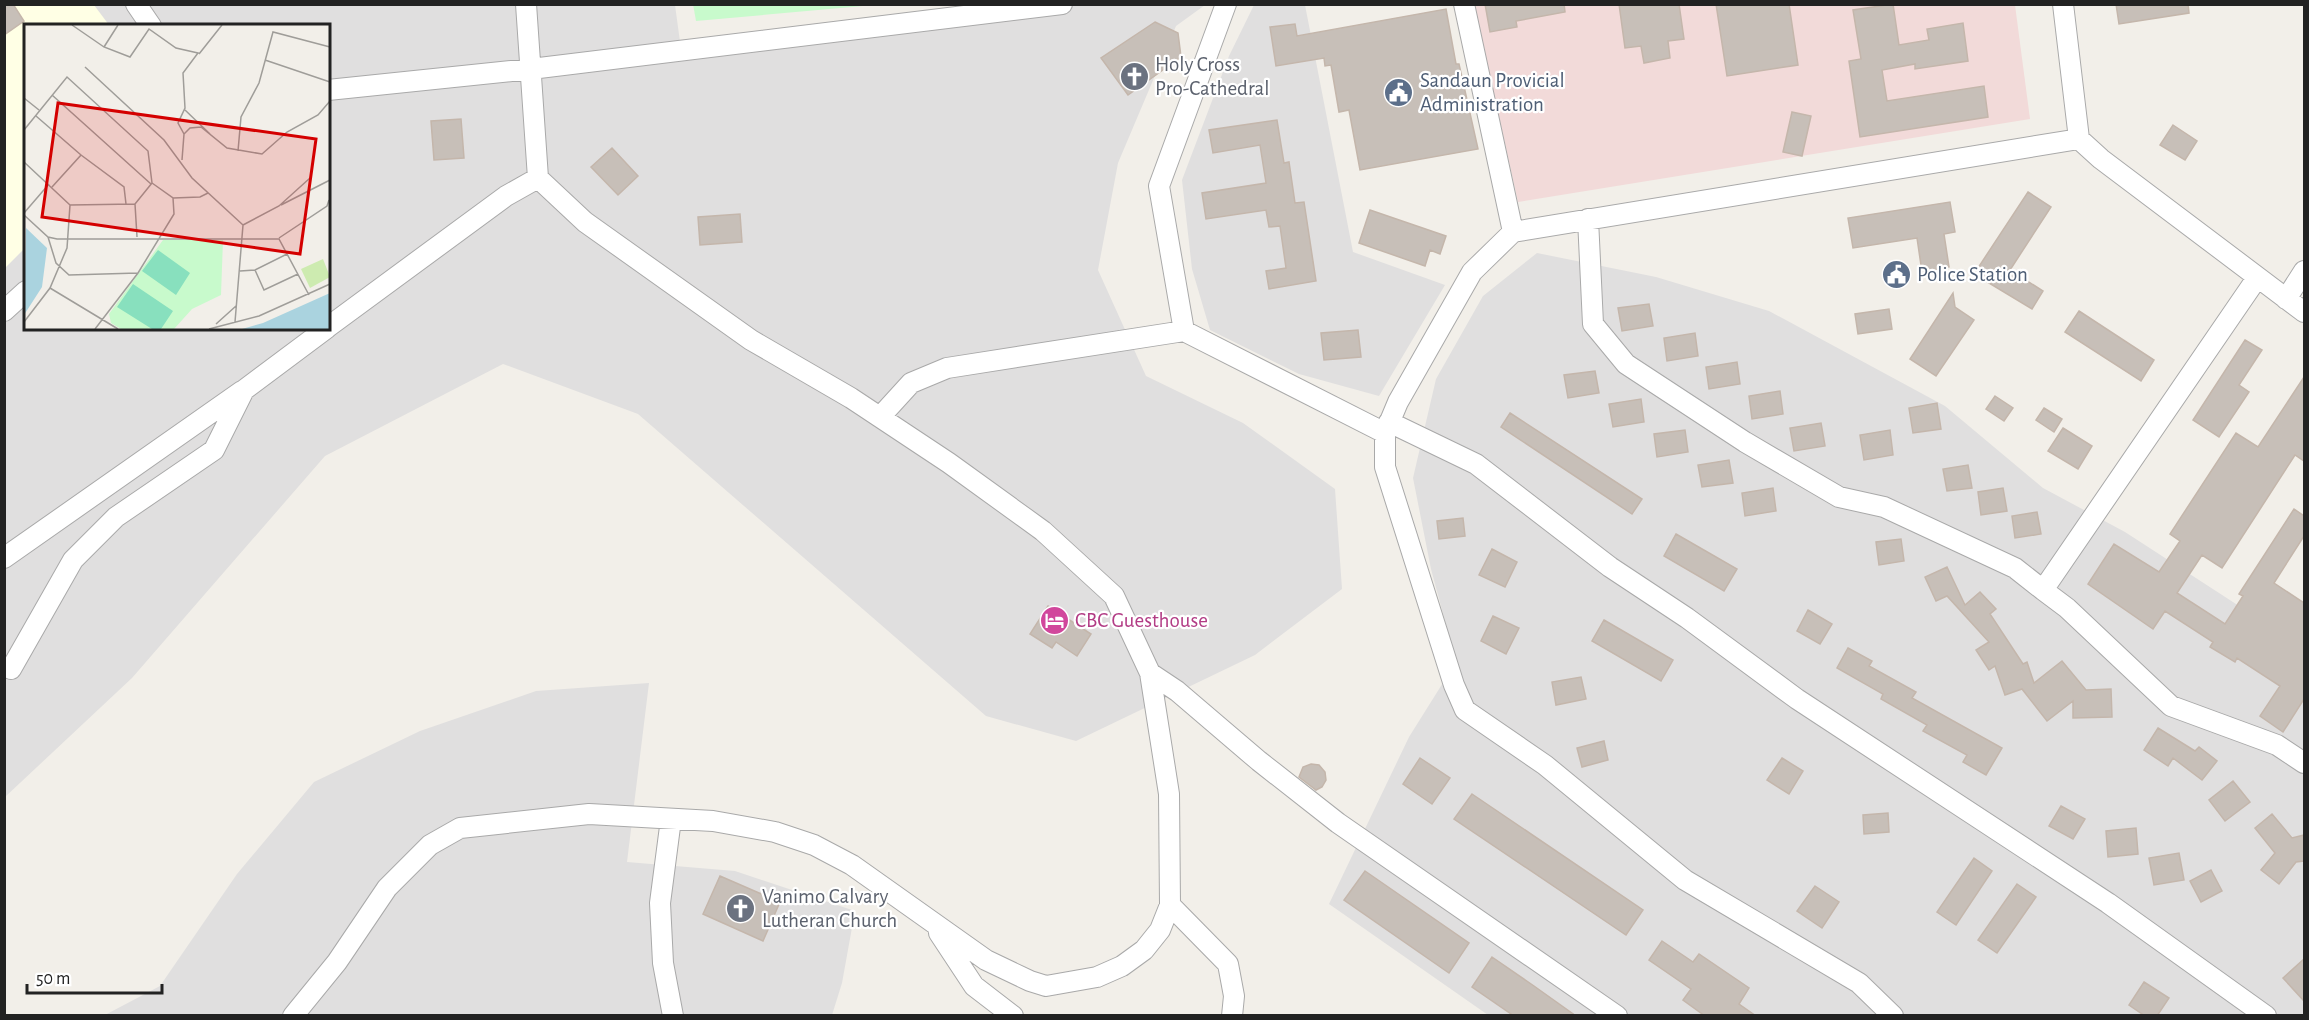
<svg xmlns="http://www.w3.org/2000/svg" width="2309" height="1020" font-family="'Alegreya Sans',sans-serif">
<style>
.residential{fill:#e0dfdf;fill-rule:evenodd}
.commercial{fill:#f2dad9}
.education{fill:#ffffe5}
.park{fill:#c8facc}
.building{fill:#c7bfb8;stroke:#c4b6ab;stroke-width:1.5}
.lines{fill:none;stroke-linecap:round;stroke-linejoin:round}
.minor-casing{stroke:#a9a9a9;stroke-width:22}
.minor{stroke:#fff;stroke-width:20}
.labels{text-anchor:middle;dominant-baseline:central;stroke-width:4.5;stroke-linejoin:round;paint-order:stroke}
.worship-label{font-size:21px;fill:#5b616d;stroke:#fff;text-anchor:start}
.service-label{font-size:21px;fill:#4e5e75;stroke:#fff;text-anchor:start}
.hotel-label{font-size:21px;fill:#b23c85;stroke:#fff;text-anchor:start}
.inset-road{fill:none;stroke:#9f9d99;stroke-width:1.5}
.view{fill:#d40000;fill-opacity:0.15;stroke:#d40000;stroke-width:3}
.inset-edge{fill:none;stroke:#222;stroke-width:3}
</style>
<rect width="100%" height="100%" fill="#f2efe9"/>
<path class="residential" d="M 5,5 L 675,5 L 681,49 L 1062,5 L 1205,5 L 1176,26 L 1118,163 L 1098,270 L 1146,376 L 1243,423 L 1335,489 L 1342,589 L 1255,655 L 1076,741 L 986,716 L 638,414 L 503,364 L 325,456 L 132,678 L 5,797 ZM 26,26 L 328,26 L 328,328 L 26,328 Z
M 1254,5 L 1305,5 L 1353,252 L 1445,285 L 1379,396 L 1299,374 L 1210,330 L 1192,269 L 1182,180 L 1229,56 Z
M 1537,253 L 1656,277 L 1769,311 L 1945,406 L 2043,488 L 2125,532 L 2304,648 L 2304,1015 L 1488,1015 L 1329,904 L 1409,737 L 1456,662 L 1431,569 L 1413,478 L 1436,379 L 1483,296 Z
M 649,683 L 627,862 L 735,871 L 855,911 L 842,983 L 832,1015 L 103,1016 L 160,986 L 237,874 L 314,782 L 420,731 L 536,691 Z"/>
<path class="commercial" d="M 1474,5 L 2015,5 L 2030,119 L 1518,202 Z"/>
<path class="education" d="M 5,5 L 94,5 L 109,25 L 26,26 L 25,248 L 5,268 Z"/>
<path class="park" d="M 693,4 L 874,4 L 874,5 L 696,21 Z"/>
<path class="building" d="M 4,4 L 13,4 L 24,21 L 4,35 Z
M 1485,4 L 1564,4 L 1565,12 L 1516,21 L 1517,27 L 1490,32 Z
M 1619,4 L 1679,4 L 1684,39 L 1668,41 L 1670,58 L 1644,63 L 1641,46 L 1625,48 Z
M 1716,4 L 1789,4 L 1798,65 L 1727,76 Z
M 1893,4 L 1899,45 L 1929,40 L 1927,29 L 1963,23 L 1968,61 L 1915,69 L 1915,64 L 1882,70 L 1887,101 L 1984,86 L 1988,117 L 1860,137 L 1849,61 L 1861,59 L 1853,10 Z
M 2116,4 L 2188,4 L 2189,13 L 2119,24 Z
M 1446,9 L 1456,64 L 1459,64 L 1478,149 L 1360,170 L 1349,110 L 1339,112 L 1331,65 L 1325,66 L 1324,58 L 1276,66 L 1270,27 L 1295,24 L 1297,36 Z
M 1155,22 L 1178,33 L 1181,57 L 1128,95 L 1101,58 Z
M 1792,112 L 1811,116 L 1802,156 L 1783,152 Z
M 461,119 L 464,158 L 434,160 L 431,121 Z
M 1277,120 L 1284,163 L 1289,162 L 1295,203 L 1304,202 L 1316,281 L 1269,289 L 1266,271 L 1286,268 L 1280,226 L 1269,227 L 1266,210 L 1206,219 L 1202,193 L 1266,183 L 1260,145 L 1213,153 L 1209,130 Z
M 2173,125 L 2197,141 L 2185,160 L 2160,145 Z
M 612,148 L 638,176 L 618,195 L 591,167 Z
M 2028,192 L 2051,207 L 2010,270 L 2043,291 L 2032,309 L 1974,274 Z
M 1950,202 L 1955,232 L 1944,234 L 1949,267 L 1922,272 L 1917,238 L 1853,248 L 1848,218 Z
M 1370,210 L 1446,236 L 1440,254 L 1430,250 L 1425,266 L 1359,243 Z
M 740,214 L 742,242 L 700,245 L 698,217 Z
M 1953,293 L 1955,307 L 1974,320 L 1936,376 L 1910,359 Z
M 1649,304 L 1653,326 L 1622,331 L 1618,308 Z
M 1889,309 L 1892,329 L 1858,334 L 1855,314 Z
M 2079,311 L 2154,360 L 2141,381 L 2065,332 Z
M 1358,330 L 1361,357 L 1324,360 L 1321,333 Z
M 1695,333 L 1698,356 L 1667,361 L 1664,338 Z
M 2245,340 L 2262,350 L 2239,385 L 2249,392 L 2219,437 L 2193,420 Z
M 1737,362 L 1740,384 L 1709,389 L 1706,367 Z
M 1595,371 L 1599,393 L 1568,398 L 1564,375 Z
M 2304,377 L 2304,461 L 2295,455 L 2222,568 L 2202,555 L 2177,593 L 2225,624 L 2243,596 L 2239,594 L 2294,509 L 2304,516 L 2304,536 L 2274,583 L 2304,603 L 2304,699 L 2283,732 L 2260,716 L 2280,686 L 2237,658 L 2235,662 L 2210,647 L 2213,642 L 2165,611 L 2153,629 L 2088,584 L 2114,544 L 2159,572 L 2180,541 L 2170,534 L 2236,433 L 2258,447 Z
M 1780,391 L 1783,414 L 1752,419 L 1749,396 Z
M 1995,396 L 2013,408 L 2004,421 L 1986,409 Z
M 1641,399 L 1644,422 L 1613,427 L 1609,404 Z
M 1937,403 L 1941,429 L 1913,433 L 1909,408 Z
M 2044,408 L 2062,419 L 2054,432 L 2036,420 Z
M 1510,413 L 1642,499 L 1632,514 L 1501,427 Z
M 1821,423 L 1825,446 L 1794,451 L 1790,428 Z
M 2063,428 L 2092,446 L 2078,469 L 2048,451 Z
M 1685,430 L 1688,452 L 1657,457 L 1654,434 Z
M 1890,430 L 1893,455 L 1864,460 L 1860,435 Z
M 1729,460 L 1733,483 L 1702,487 L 1698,465 Z
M 1968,465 L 1972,488 L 1947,491 L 1943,469 Z
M 1773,488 L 1776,511 L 1745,516 L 1742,493 Z
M 2003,488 L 2007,511 L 1981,515 L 1978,492 Z
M 2037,512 L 2041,534 L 2015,538 L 2012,516 Z
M 1463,518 L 1465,536 L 1439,539 L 1437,521 Z
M 1676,534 L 1737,569 L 1724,591 L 1664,556 Z
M 1901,539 L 1904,561 L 1879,565 L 1876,542 Z
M 1492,549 L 1517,562 L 1505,587 L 1479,575 Z
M 1947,567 L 1965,605 L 1980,592 L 1996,609 L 1990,614 L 2023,664 L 2027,662 L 2034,683 L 2062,661 L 2086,690 L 2111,689 L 2112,717 L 2073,718 L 2073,701 L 2047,721 L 2022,689 L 2005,695 L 1995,666 L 1989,670 L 1976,650 L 1989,642 L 1947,596 L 1936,601 L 1925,577 Z
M 1048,606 L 1091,634 L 1077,656 L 1056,642 L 1052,648 L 1030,634 Z
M 1808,610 L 1832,624 L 1820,644 L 1797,631 Z
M 1493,616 L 1519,628 L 1506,654 L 1481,641 Z
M 1604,620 L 1673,660 L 1661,681 L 1592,641 Z
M 1848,648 L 1872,661 L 1869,666 L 1916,692 L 1912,698 L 2002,748 L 1986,775 L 1963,762 L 1967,755 L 1923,731 L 1927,725 L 1881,699 L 1883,694 L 1837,668 Z
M 1581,677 L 1586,699 L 1556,705 L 1552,682 Z
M 2158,728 L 2195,751 L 2199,747 L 2217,761 L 2202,780 L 2173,758 L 2168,766 L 2144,750 Z
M 1604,741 L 1608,760 L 1582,767 L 1577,748 Z
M 1420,758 L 1450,778 L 1432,804 L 1403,784 Z
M 1782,758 L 1803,771 L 1789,794 L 1767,780 Z
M 1311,764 L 1319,765 L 1325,772 L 1326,780 L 1322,787 L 1316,790 L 1299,777 L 1303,767 Z
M 2233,781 L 2250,802 L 2225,821 L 2209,800 Z
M 1472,794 L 1643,910 L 1626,935 L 1454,819 Z
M 2061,806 L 2085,819 L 2073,839 L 2049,826 Z
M 1888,813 L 1889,832 L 1864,834 L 1863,815 Z
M 2272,814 L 2292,838 L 2304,835 L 2304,861 L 2296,862 L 2279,884 L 2261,870 L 2275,853 L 2255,828 Z
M 2136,828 L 2138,854 L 2108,857 L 2106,831 Z
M 2179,853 L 2184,880 L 2154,885 L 2149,858 Z
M 1974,858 L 1992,871 L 1956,925 L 1937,912 Z
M 2211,870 L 2222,891 L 2201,902 L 2190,881 Z
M 1365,871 L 1469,943 L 1449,973 L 1344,900 Z
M 720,876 L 780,902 L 763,941 L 703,914 Z
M 2017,884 L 2036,897 L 1997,953 L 1978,940 Z
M 1815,886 L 1839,902 L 1822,928 L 1797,911 Z
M 1662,941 L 1693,962 L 1699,954 L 1749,988 L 1739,1004 L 1756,1016 L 1705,1016 L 1683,1000 L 1691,989 L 1649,960 Z
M 1492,957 L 1534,986 L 1576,1016 L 1514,1016 L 1472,987 Z
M 2304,959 L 2304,1001 L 2283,978 Z
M 2144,982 L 2169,998 L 2157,1016 L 2145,1016 L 2129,1005 Z"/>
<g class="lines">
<defs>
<path id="minor" d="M 136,4 L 151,26
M 526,4 L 538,178 L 585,222 L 751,340 L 851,398 L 949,463 L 1043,531 L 1114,596 L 1150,673 L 1177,691 L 1259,761 L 1338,823 L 1617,1016
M 1226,4 L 1159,186 L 1184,331 L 1385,433
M 1464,4 L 1513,232
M 2063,4 L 2079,139 L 2101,159 L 2304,312
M 328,90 L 531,69 L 1062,4
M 1588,219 L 1593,324 L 1626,364 L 1745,442 L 1839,497 L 1884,507 L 2015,568 L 2043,590
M 2257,278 L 2043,590 L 2067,608 L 2171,706 L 2277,745 L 2304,763
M 2286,299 L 2304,271
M 4,311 L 26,291
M 328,327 L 506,196 L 538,178
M 880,417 L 911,383 L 947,368 L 1184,331
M 1389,422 L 1476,464 L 1610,567 L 1687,618 L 1797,699 L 2108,903 L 2266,1016
M 4,558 L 242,391
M 11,669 L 73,560 L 116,517 L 214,450 L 244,390 L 327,328
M 671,819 L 660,903 L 663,963 L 673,1016
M 1170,905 L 1228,964 L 1234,996 L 1232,1016
M 939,933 L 974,986 L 1013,1016
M 293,1016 L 337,962 L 387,888 L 430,845 L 460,828 L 589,814 L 713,821 L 775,832 L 814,845 L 852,865 L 986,960 L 1030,981 L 1046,986 L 1097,977 L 1122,966 L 1144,950 L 1160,930 L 1170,905 L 1169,794 L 1150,673
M 1893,1016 L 1859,983 L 1685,880 L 1545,765 L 1465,710 L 1454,685 L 1385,467 L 1385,433 L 1398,402 L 1472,272 L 1513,232 L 2079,139"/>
</defs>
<use href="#minor" class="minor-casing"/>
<use href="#minor" class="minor"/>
</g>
<defs>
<symbol id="church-disc" viewBox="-11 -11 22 22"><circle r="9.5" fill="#6b7280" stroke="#fff"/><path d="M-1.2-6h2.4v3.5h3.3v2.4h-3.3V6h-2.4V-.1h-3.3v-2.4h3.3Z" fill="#fff"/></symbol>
<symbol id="civic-disc" viewBox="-11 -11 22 22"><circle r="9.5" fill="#5c6f8a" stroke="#fff"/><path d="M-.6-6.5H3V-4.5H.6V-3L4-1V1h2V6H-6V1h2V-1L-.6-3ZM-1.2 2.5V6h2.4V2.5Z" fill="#fff"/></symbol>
<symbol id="hotel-disc" viewBox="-11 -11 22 22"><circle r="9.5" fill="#d1479c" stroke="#fff"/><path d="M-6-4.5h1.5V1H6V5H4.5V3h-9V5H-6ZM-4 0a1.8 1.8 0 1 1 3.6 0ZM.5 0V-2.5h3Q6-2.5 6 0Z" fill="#fff"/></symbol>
</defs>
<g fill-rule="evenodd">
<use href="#church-disc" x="1118" y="60" width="33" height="33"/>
<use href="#civic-disc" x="1382" y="76" width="33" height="33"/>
<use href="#civic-disc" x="1880" y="258" width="33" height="33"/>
<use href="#hotel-disc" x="1038" y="604" width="33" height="33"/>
<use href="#church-disc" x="724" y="892" width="33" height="33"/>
</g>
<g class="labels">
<g class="worship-label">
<text x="1155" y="64">Holy Cross<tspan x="1155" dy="24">Pro-Cathedral</tspan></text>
<text x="762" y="896">Vanimo Calvary<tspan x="762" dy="24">Lutheran Church</tspan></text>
</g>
<g class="service-label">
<text x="1420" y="80">Sandaun Provicial<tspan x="1420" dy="24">Administration</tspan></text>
<text x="1917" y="274">Police Station</text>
</g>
<g class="hotel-label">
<text x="1075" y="620">CBC Guesthouse</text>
</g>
</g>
<g transform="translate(24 24)">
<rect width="306" height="306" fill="#f2efe9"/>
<path d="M 299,235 L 306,253 L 286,264 L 277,245 Z" fill="#cdebb0"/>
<path d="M 139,216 L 199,216 L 197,271 L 168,285 L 150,305 L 97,305 L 87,299 L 85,290 Z" fill="#c8facc"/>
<path d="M 134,226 L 166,249 L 152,271 L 118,247 ZM 109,260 L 149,287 L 137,305 L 128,305 L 93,283 Z" fill="#88e0be"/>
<path d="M 2,204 L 23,224 L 18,263 L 0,291 ZM 306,269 L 306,305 L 218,305 L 239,299 Z" fill="#aad3df"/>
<path class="inset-road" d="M 48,1 L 80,23M 94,1 L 80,23 L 106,33 L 125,5 L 152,24 L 174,29 L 159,49 L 161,84 L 154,99 L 160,110M 175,30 L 198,1M 241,36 L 306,58M 61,43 L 140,116 L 168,154 L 219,201 L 211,298M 28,71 L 127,160M 0,74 L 15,86M 161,86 L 186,110M 12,92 L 57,131 L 28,163M 0,106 L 43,53 L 124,127 L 128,159 L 111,180 L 46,181M 214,127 L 217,93 L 235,59 L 249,8 L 306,23M 57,131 L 100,163 L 102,180M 158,136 L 160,110 L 166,104 L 177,103 L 203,124 L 238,130 L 263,108 L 294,91 L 306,77M 0,138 L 46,181 L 43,224 L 26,264 L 0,298M 149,174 L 176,173 L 184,169M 111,180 L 113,213M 257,181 L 306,156M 0,189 L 25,160M 0,191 L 24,213 L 33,215 L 255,215 L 285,271M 219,201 L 255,182 L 286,154M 24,213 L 32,239 L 45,251 L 114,249M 255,214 L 303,182 L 305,176M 231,246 L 240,266 L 274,250M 216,247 L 231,246 L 263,230M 26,264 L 94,305M 192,300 L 212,282M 71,305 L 114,249 L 150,190 L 149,174 L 128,159M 185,305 L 235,292 L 306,260"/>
<path class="view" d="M 34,79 L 292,115 L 276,230 L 18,193 Z"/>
<rect width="306" height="306" class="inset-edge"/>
</g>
<rect width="2309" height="1020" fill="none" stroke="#222222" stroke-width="12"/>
<path d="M27 984v9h135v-9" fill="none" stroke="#222222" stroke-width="3"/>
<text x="36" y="984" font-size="18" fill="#222222" stroke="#ffffff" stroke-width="4.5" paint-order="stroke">50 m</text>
</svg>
